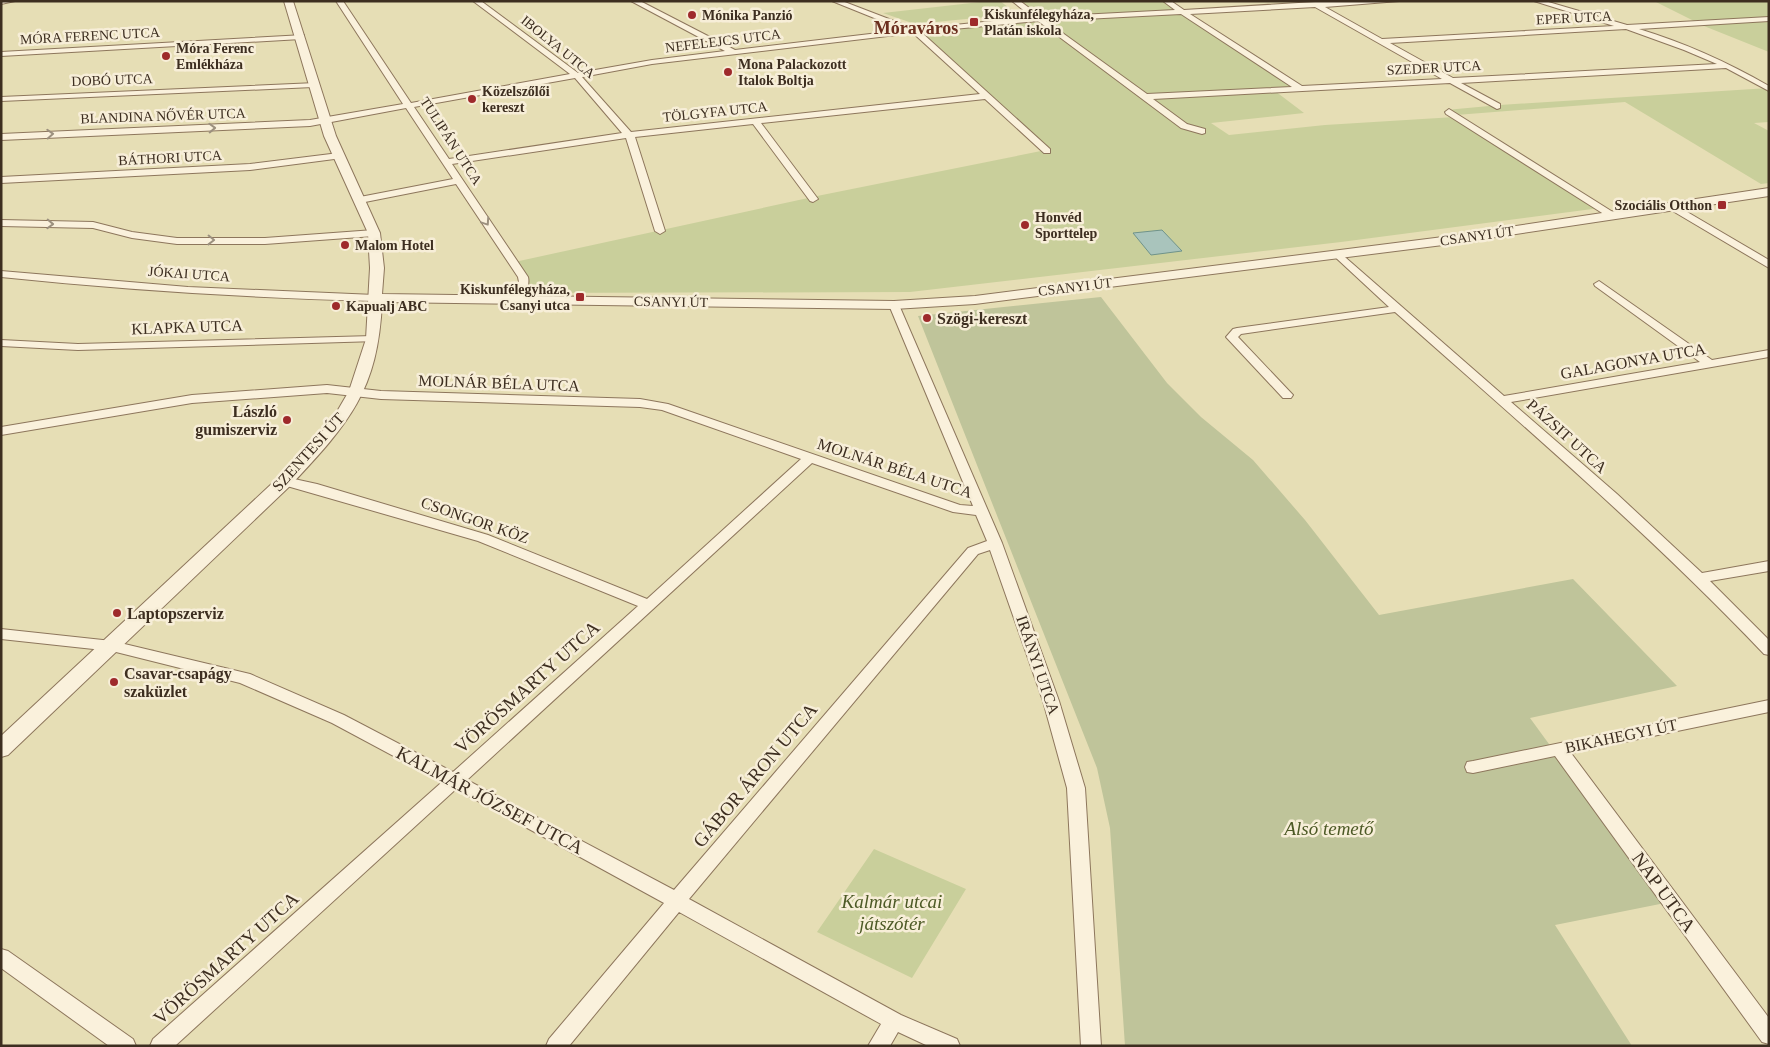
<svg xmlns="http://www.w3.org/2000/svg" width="1770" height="1047" font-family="'Times New Roman',serif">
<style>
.farmland{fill:#e6deb5}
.green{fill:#c9cf9b}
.cemetery{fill:#bfc49a}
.water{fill:#a9c4bc;stroke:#6f938a}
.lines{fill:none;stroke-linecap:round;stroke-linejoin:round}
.minor-casing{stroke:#8d765c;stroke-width:2}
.tertiary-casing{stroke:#8d765c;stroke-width:2}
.minor{fill:#faf1dc;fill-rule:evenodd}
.tertiary{fill:#faf1dc;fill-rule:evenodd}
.oneway{stroke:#9c907e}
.poi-dot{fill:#9e2a2b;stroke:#f7eed8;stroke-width:2}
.labels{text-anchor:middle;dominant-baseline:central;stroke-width:5;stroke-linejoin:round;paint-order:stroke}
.far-poi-label{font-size:14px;font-weight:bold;fill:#3d2e20;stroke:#f7eed8;text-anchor:start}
.far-street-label{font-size:14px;fill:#3d2e20;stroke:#f7eed8}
.poi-label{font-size:16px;font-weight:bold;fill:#3d2e20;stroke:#f7eed8;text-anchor:start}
.street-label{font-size:16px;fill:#3d2e20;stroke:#f7eed8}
.far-district-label{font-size:18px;font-weight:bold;fill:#6b2e1e;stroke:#f7eed8}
.near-street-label{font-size:19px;fill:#3d2e20;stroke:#f7eed8}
.near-park-label{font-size:19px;font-style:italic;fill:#4d5a26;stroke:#f7eed8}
</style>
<rect width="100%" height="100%" fill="#f0e4c8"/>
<path class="farmland" d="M 1,1 L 1769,1 L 1769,1046 L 1,1046 Z"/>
<path class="green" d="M 989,1 L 1000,1 L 1017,14 L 915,24 L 883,13 Z
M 1015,1 L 1166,1 L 1301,89 L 1275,91 L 1304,113 L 1211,123 L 1229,135 L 1325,125 L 1455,117 L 1600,208 L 1341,242 L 910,292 L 516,293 L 521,282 L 510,263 L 822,195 L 1046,150 L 915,31 L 1038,19 Z
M 1654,1 L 1769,1 L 1769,52 L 1704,26 Z
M 1769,88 L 1769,122 L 1754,123 L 1769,131 L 1769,183 L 1761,184 L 1625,102 L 1456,115 L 1446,110 L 1500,105 Z
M 874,849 L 966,889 L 912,978 L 817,932 Z"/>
<path class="cemetery" d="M 1101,297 L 1167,383 L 1201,417 L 1253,460 L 1305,520 L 1379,615 L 1573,579 L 1677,686 L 1530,718 L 1665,903 L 1555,925 L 1632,1046 L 1125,1046 L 1110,828 L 1097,768 L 918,316 Z"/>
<path class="water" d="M 1162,230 L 1182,251 L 1151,255 L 1133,233 Z"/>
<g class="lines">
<defs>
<path id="minor" d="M 1,1 L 15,1 L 1,4 Z
M 336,1 L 343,1 L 411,103 L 570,74 L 473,1 L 481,1 L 578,73 L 652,60 L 725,51 L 631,1 L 640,1 L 735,50 L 904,30 L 832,1 L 842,1 L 915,29 L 1032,17 L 1012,1 L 1020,1 L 1041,17 L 1175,10 L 1163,1 L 1171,1 L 1184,10 L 1315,2 L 1399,1 L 1325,7 L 1382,39 L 1614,26 L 1534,1 L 1545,1 L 1627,25 L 1769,17 L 1769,21 L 1639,29 C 1685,43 1727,62 1769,86 L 1769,91 L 1726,68 L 1461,83 L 1500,104 L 1500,108 L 1497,109 L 1450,83 L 1153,99 L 1187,124 L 1205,129 L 1205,133 L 1202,134 L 1181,128 L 1038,21 L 921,32 L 1050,149 L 1050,153 L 1044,153 L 985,99 L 761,123 L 818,199 L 813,202 L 810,201 L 753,124 L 635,137 L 665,231 L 660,234 L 655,231 L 626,138 L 452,164 L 528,277 C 530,285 525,301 517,303 L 512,300 L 519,282 L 518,277 L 456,184 L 360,203 L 355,200 L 360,197 L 453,179 L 406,108 L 310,126 L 1,140 L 1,134 L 310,120 L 403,104 ZM 1315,7 L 1442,79 L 1302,86 L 1190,14 ZM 1181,14 L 1292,87 L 1147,94 L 1046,21 ZM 1626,29 L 1684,50 L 1717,64 L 1453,78 L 1390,43 ZM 913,33 L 980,94 L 631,132 L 582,77 L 652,64 ZM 575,78 L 622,133 L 449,159 L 414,107 Z
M 304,35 L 304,39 L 301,39 L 1,56 L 1,52 Z
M 316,83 L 316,87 L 313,87 L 1,101 L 1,97 Z
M 1449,109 L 1616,214 L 1618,216 L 1610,218 L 1446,114 L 1445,112 Z
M 339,153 L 344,156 L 342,158 L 250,170 L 1,183 L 1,177 L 250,164 Z
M 1671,206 L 1677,206 L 1769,260 L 1769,268 L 1671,210 Z
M 1,220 L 93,222 L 132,232 L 177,238 L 265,238 L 374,230 L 379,233 L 374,236 L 265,244 L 177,244 L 132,238 L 93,228 L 1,226 Z
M 1338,251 L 1504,396 L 1700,362 L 1595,286 L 1594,284 L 1599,281 L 1712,360 L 1769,350 L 1769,357 L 1511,402 L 1617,494 L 1702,573 L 1769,561 L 1769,571 L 1710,581 L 1769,640 L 1769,655 L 1764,654 C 1648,532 1521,424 1395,312 L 1241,334 L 1238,337 L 1293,395 L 1291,398 L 1283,398 L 1226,337 L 1233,329 L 1237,328 L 1389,307 L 1334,256 L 1333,254 Z
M 1,271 L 188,287 L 375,295 L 380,298 L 375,301 C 250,298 126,290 1,277 Z
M 894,302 L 899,305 L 1002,543 L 1059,701 L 1085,788 L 1101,1046 L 1081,1046 L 1067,788 L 1043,701 L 990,550 L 978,554 L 689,899 L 901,1015 L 957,1039 L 960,1046 L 928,1046 L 898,1032 L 890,1046 L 868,1046 L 881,1024 L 679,912 L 569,1046 L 546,1046 L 549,1039 L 664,903 L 456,789 L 175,1046 L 150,1046 L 153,1039 L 442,782 L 332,723 L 240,683 L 112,651 L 1,639 L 1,629 L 112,641 L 250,674 L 344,715 L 453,772 L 638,606 L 478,541 L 280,484 L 278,481 L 280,478 L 285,477 L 317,484 L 488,535 L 647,599 L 801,459 L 662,410 L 640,407 L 381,399 L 327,393 L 192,403 L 1,435 L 1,427 L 192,395 L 327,385 L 381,391 L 640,399 L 668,404 L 960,505 L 973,506 L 889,305 ZM 812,463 L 953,512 L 976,515 L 987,541 L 968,548 L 674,890 L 467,780 Z
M 373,336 L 377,337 L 377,341 L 78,350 L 1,346 L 1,340 L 78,344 Z
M 1769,700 L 1769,712 L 1571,753 L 1769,1018 L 1769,1044 L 1762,1042 L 1555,756 L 1473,773 L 1467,772 L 1465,767 L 1467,762 L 1473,761 Z
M 1,949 L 8,951 L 133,1039 L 136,1046 L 109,1046 L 1,968 Z"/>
<path id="tertiary" d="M 284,1 L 293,1 L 336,136 L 380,233 L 384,268 L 382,294 L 894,301 L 975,296 L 1443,237 L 1769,188 L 1769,196 L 1443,245 L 975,304 L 894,309 L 382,302 C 378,391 349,423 291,485 L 8,755 L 1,757 L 1,736 L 279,477 L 318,437 L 335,415 L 349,391 L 366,339 L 370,268 L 368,233 L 324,136 Z"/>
</defs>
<use href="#minor" class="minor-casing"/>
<use href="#tertiary" class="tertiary-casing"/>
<use href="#minor" class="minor"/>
<use href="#tertiary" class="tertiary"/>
</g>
<defs><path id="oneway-chevron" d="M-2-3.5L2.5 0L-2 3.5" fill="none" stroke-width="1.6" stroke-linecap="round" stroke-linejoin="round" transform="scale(1.25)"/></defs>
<g class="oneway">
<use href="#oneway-chevron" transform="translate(212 128) rotate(-2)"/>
<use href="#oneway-chevron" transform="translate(50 134) rotate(-3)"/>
<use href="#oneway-chevron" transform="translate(486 222) rotate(56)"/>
<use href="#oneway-chevron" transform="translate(50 224) rotate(2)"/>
<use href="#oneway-chevron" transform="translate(211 240) rotate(1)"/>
</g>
<g class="poi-dot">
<circle cx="692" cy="15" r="5"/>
<rect x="969" y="17" width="10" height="10" rx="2.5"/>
<circle cx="166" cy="56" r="5"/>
<circle cx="728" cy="72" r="5"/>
<circle cx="472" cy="99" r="5"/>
<rect x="1717" y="200" width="10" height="10" rx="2.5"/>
<circle cx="1025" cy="225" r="5"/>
<circle cx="345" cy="245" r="5"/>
<rect x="575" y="292" width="10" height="10" rx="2.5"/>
<circle cx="336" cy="306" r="5"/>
<circle cx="927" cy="318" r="5"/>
<circle cx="287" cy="420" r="5"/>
<circle cx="117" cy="613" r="5"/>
<circle cx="114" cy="682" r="5"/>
</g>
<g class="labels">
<g class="far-poi-label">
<text x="984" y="14">Kiskunfélegyháza,<tspan x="984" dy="16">Platán iskola</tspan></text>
<text x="702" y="15">Mónika Panzió</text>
<text x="176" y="48">Móra Ferenc<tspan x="176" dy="16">Emlékháza</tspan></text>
<text x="738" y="64">Mona Palackozott<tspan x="738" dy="16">Italok Boltja</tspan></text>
<text x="482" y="91">Közelszőlői<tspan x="482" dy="16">kereszt</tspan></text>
<text x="1712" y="205" text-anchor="end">Szociális Otthon</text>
<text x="1035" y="217">Honvéd<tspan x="1035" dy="16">Sporttelep</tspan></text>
<text x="355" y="245">Malom Hotel</text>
<text x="570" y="289" text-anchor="end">Kiskunfélegyháza,<tspan x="570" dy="16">Csanyi utca</tspan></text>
<text x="346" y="306">Kapualj ABC</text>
</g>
<g class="far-street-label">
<text transform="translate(1574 18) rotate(-3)">EPER UTCA</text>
<text transform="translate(90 36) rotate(-3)">MÓRA FERENC UTCA</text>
<text transform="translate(723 41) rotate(-7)">NEFELEJCS UTCA</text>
<text transform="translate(558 47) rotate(39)">IBOLYA UTCA</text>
<text transform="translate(1434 68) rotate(-3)">SZEDER UTCA</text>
<text transform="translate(112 80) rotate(-2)">DOBÓ UTCA</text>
<text transform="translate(715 112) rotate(-6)">TÖLGYFA UTCA</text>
<text transform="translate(163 116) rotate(-2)">BLANDINA NŐVÉR UTCA</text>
<text transform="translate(451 141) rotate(57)">TULIPÁN UTCA</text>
<text transform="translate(170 158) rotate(-3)">BÁTHORI UTCA</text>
<text transform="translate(1477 236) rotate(-8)">CSANYI ÚT</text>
<text transform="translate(189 274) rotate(4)">JÓKAI UTCA</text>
<text transform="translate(1075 287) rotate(-7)">CSANYI ÚT</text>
<text transform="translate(671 302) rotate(1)">CSANYI ÚT</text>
</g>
<g class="poi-label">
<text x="937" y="318">Szögi-kereszt</text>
<text x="277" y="411" text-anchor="end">László<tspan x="277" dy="18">gumiszerviz</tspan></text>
<text x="127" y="613">Laptopszerviz</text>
<text x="124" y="673">Csavar-csapágy<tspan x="124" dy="18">szaküzlet</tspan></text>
</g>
<g class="street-label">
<text transform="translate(187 327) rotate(-2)">KLAPKA UTCA</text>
<text transform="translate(1633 361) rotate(-10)">GALAGONYA UTCA</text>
<text transform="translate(499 383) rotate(2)">MOLNÁR BÉLA UTCA</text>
<text transform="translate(1567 436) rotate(42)">PÁZSIT UTCA</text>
<text transform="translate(308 452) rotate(-48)">SZENTESI ÚT</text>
<text transform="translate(895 468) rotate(18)">MOLNÁR BÉLA UTCA</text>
<text transform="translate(475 520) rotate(19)">CSONGOR KÖZ</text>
<text transform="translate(1038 665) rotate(71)">IRÁNYI UTCA</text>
<text transform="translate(1621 736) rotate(-12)">BIKAHEGYI ÚT</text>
</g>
<g class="far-district-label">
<text x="916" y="28">Móraváros</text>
</g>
<g class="near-street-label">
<text transform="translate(527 687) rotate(-42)">VÖRÖSMARTY UTCA</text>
<text transform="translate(755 775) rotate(-50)">GÁBOR ÁRON UTCA</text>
<text transform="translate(490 800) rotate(28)">KALMÁR JÓZSEF UTCA</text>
<text transform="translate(1664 892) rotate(54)">NAP UTCA</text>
<text transform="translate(226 958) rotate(-42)">VÖRÖSMARTY UTCA</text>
</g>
<g class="near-park-label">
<text x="1329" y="828">Alsó temető</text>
<text x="892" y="901">Kalmár utcai<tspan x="892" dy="22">játszótér</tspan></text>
</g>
</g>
<rect width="1770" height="1047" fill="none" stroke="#3d2e20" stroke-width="5"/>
</svg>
